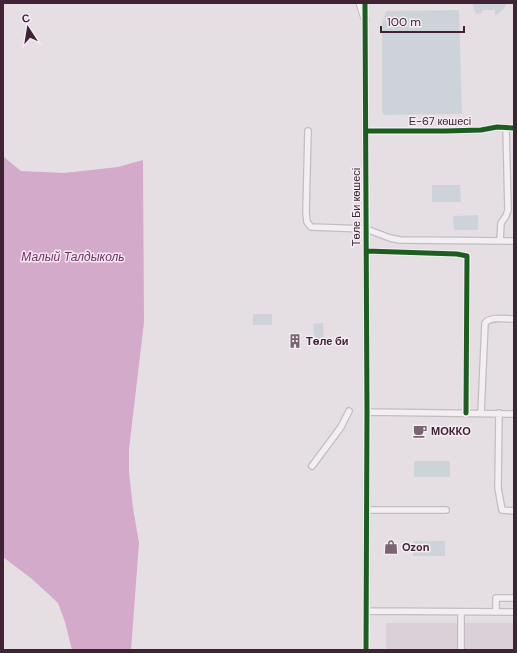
<svg xmlns="http://www.w3.org/2000/svg" width="517" height="653" font-family="'DM Sans',sans-serif">
<style>
.built{fill:#dcd0d8}
.green{fill:#ced3da}
.water{fill:#d4aaca}
.lines{fill:none;stroke-linecap:round;stroke-linejoin:round}
.minor-casing{stroke:#c3bdc1;stroke-width:8}
.major-casing{stroke:#c3bbc0;stroke-width:9}
.minor{stroke:#f2eef1;stroke-width:5.5}
.major{stroke:#f5f3f5;stroke-width:7}
.cycleway-casing{stroke:#f5ebf3;stroke-width:8}
.cycleway{stroke:#1b5e20;stroke-width:5}
.labels{text-anchor:middle;dominant-baseline:central;stroke-width:3;stroke-linejoin:round;paint-order:stroke}
.street-label{font-size:11px;fill:#402436;stroke:#f5ebf3}
.poi-label{font-size:11px;font-weight:bold;fill:#402436;stroke:#f5ebf3;text-anchor:start}
.water-label{font-size:12px;font-style:italic;fill:#772b64;stroke:#f5ebf3}
</style>
<rect width="100%" height="100%" fill="#e5dfe3"/>
<path class="built" d="M 386,623 L 514,623 L 514,650 L 386,650 Z"/>
<path class="green" d="M 472,3 L 507,3 L 503,10 L 495,16 L 495,10 L 482,10 L 482,13 L 476,14 Z
M 459,10 L 462,114 L 384,115 L 382,111 L 382,23 L 386,11 Z
M 432,185 L 460,185 L 461,202 L 432,202 Z
M 478,215 L 478,230 L 454,230 L 453,216 Z
M 253,314 L 272,314 L 272,325 L 253,325 Z
M 323,323 L 324,340 L 315,341 L 313,324 Z
M 414,461 L 450,461 L 450,477 L 414,477 Z
M 413,541 L 445,541 L 445,556 L 413,556 Z"/>
<path class="water" d="M 3,155 L 5,158 L 21,171 L 64,173 L 118,167 L 143,160 L 144,322 L 129,449 L 129,472 L 133,508 L 139,543 L 131,650 L 72,650 L 65,622 L 58,603 L 32,579 L 3,557 Z"/>
<g class="lines">
<defs>
<path id="minor" d="M 365,3 L 367,412 L 366,650
M 308,131 L 306,213 L 307,222 L 311,227 L 366,229 L 390,238 L 400,240 L 514,241
M 366,131 L 446,131 L 481,130 L 497,127 L 514,128
M 500,241 L 501,223 L 506,216 L 508,210 L 506,127
M 366,251 L 457,254 L 467,256 L 466,413
M 367,412 L 514,414
M 481,413 L 485,323 C 491,316 505,319 514,319
M 499,413 L 498,488 L 502,510 L 514,511
M 312,466 L 341,427 L 349,411
M 367,510 L 446,510
M 366,611 L 514,612
M 496,612 L 496,598 L 514,598
M 461,650 L 461,612"/>
<path id="major" d="M 360,3 L 365,19"/>
</defs>
<use href="#minor" class="minor-casing"/>
<use href="#major" class="major-casing"/>
<use href="#minor" class="minor"/>
<use href="#major" class="major"/>
<defs>
<path id="cycleway" d="M 365,3 L 367,412 L 366,650
M 366,131 L 446,131 L 481,130 L 497,127 L 514,128
M 366,251 L 457,254 L 467,256 L 466,413"/>
</defs>
<use href="#cycleway" class="cycleway-casing"/>
<use href="#cycleway" class="cycleway"/>
</g>
<defs>
<symbol id="building-bare" viewBox="-9 -9 18 18"><path d="M-4-6H4V6H1V3H-1V6H-4ZM-2.5-4.3h1.7v1.8h-1.7ZM.8-4.3h1.7v1.8H.8ZM-2.5-1h1.7V.8h-1.7ZM.8-1h1.7V.8H.8Z" fill="#7a6573" stroke="#f5ebf3" stroke-width="2.5" paint-order="stroke"/></symbol>
<symbol id="cafe-bare" viewBox="-9 -9 18 18"><path d="M-5.5-4.5H6V0H3Q3 3.5 0 3.5H-2.5Q-5.5 3.5-5.5 0ZM3-3.2v2h1.7v-2ZM-6 4.5H4V6H-6Z" fill="#7a6573" stroke="#f5ebf3" stroke-width="2.5" paint-order="stroke"/></symbol>
<symbol id="shop-bare" viewBox="-9 -9 18 18"><path d="M-5-2.5h2.3a2.7 3.5 0 0 1 5.4 0H5L5.5 6h-11ZM-1.5-2.5h3a1.5 2.3 0 0 0-3 0Z" fill="#7a6573" stroke="#f5ebf3" stroke-width="2.5" paint-order="stroke"/></symbol>
</defs>
<g fill-rule="evenodd">
<use href="#building-bare" x="285" y="331" width="20" height="20"/>
<use href="#cafe-bare" x="410" y="421" width="20" height="20"/>
<use href="#shop-bare" x="381" y="537" width="20" height="20"/>
</g>
<g class="labels">
<g class="street-label">
<text x="440" y="121">Е-67 көшесі</text>
<text transform="translate(356 207) rotate(-90)">Төле Би көшесі</text>
</g>
<g class="poi-label">
<text x="306" y="341">Төле би</text>
<text x="431" y="431">МОККО</text>
<text x="402" y="547">Ozon</text>
</g>
<g class="water-label">
<text x="73" y="257">Малый Талдыколь</text>
</g>
</g>
<rect width="517" height="653" fill="none" stroke="#402436" stroke-width="8"/>
<g transform="translate(28 28) rotate(348)" stroke="#f5ebf3" stroke-width="3" paint-order="stroke">
<path d="M0-3L7 15L0 10L-7 15Z" fill="#402436"/>
<text y="-6" font-size="11" font-weight="bold" text-anchor="middle" fill="#402436">С</text>
</g>
<path d="M381 26v6h83v-6" fill="none" stroke="#402436" stroke-width="2"/>
<text x="387" y="26" font-size="12" fill="#402436" stroke="#f5ebf3" stroke-width="3" paint-order="stroke">100 m</text>
</svg>
